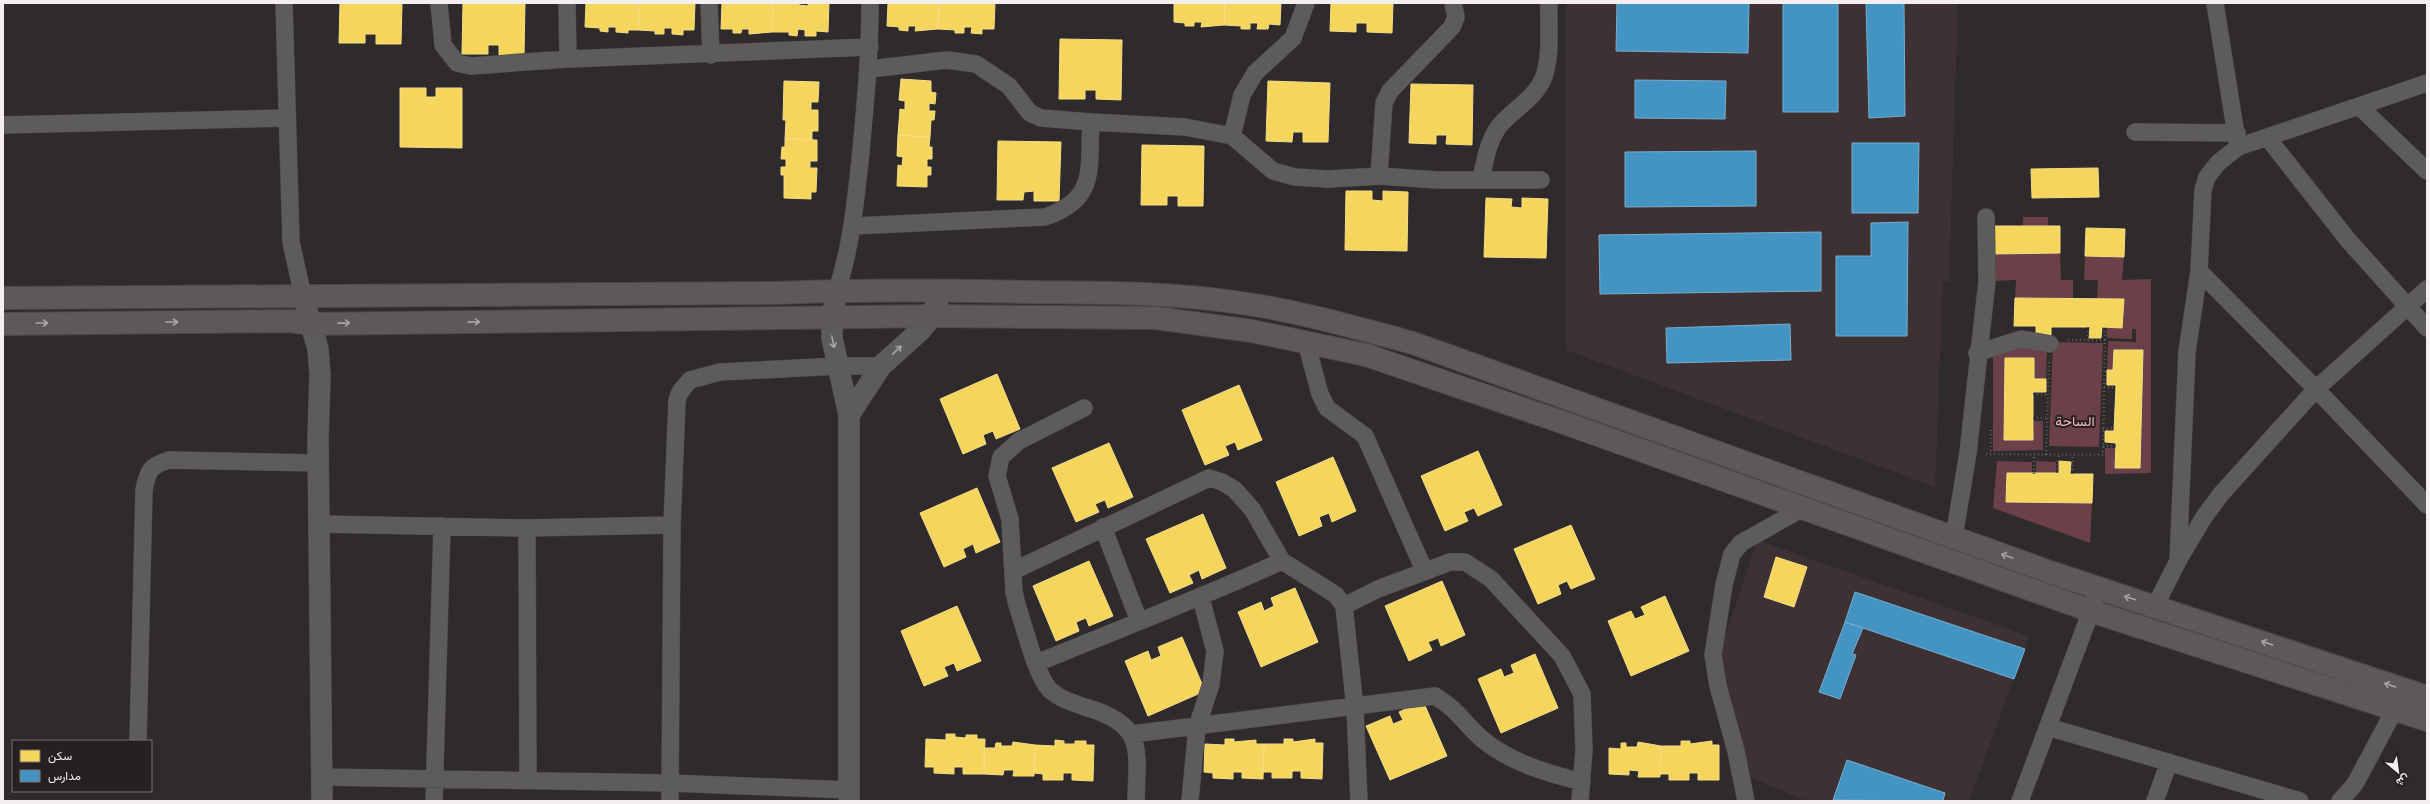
<svg xmlns="http://www.w3.org/2000/svg" width="2430" height="804" font-family="'Archivo Narrow',Vazirmatn,sans-serif">
<style>
.built{fill:#3e3133}
.green{fill:#6b4048}
.homes{fill:#f6d55c;stroke:#f5dd88}
.schools{fill:#4393c3;stroke:#78afd0}
.lines{fill:none;stroke-linecap:round;stroke-linejoin:round}
.minor-casing{stroke:#4b4848;stroke-width:18}
.tertiary-casing{stroke:#4b4848;stroke-width:22}
.secondary-casing{stroke:#4b4848;stroke-width:24}
.path{stroke:#5c595a;stroke-width:2.5;stroke-dasharray:1 3;stroke-linecap:butt}
.minor{stroke:#5d5b5b;stroke-width:17}
.tertiary{stroke:#5d5b5b;stroke-width:21}
.secondary{stroke:#5f585a;stroke-width:22}
.oneway{stroke:#a9a4a4}
.oneway2{stroke:#a8a5a5}
.labels{text-anchor:middle;dominant-baseline:central;stroke-width:4;stroke-linejoin:round;paint-order:stroke}
.park-label{font-size:14px;fill:#f7b8c2;stroke:#262021}
</style>
<rect width="100%" height="100%" fill="#2f2a2b"/>
<path class="built" d="M 1566,3 L 1958,3 L 1949,282 L 1943,281 L 1935,487 L 1566,350 Z
M 1757,540 L 2029,636 L 1969,801 L 1807,801 L 1744,775 L 1720,653 Z"/>
<path class="green" d="M 2023,217 L 2048,217 L 2048,226 L 2023,226 Z
M 2060,253 L 2061,280 L 2073,280 L 2073,298 L 2015,298 L 2016,280 L 1994,281 L 1992,254 Z
M 2085,256 L 2124,257 L 2122,280 L 2151,279 L 2151,473 L 2105,474 L 2105,448 L 2116,448 L 2115,468 L 2140,468 L 2143,350 L 2114,350 L 2113,370 L 2107,370 L 2108,341 L 2136,342 L 2136,329 L 2132,329 L 2132,339 L 2107,338 L 2107,328 L 2122,328 L 2124,299 L 2097,299 L 2098,280 L 2084,280 Z
M 2053,342 L 2103,343 L 2099,447 L 2049,446 Z
M 2020,345 L 2047,347 L 2046,379 L 2034,379 L 2033,358 L 2005,358 L 2004,440 L 2033,440 L 2034,421 L 2043,421 L 2043,450 L 1993,451 L 1993,355 Z
M 1997,461 L 2032,462 L 2032,474 L 2007,474 L 2007,502 L 2092,503 L 2090,543 L 1993,508 Z
M 2036,461 L 2056,462 L 2056,473 L 2036,474 Z"/>
<path class="homes" d="M 340,3 L 402,3 L 401,44 L 376,44 L 376,34 L 365,34 L 365,43 L 339,43 Z
M 463,3 L 525,3 L 524,55 L 499,55 L 499,45 L 488,45 L 488,54 L 462,54 Z
M 586,3 L 640,3 L 638,30 L 628,30 L 628,33 L 616,32 L 616,27 L 608,27 L 608,32 L 600,31 L 600,28 L 585,27 Z
M 640,3 L 695,3 L 694,30 L 683,30 L 683,35 L 672,34 L 672,28 L 664,28 L 664,34 L 655,34 L 655,31 L 638,30 Z
M 722,3 L 773,3 L 772,32 L 749,34 L 749,29 L 742,29 L 741,33 L 733,33 L 733,29 L 721,29 Z
M 773,3 L 799,3 L 799,5 L 808,6 L 808,3 L 829,3 L 828,32 L 816,31 L 816,36 L 805,36 L 805,30 L 798,29 L 797,36 L 789,35 L 789,32 L 772,32 Z
M 888,3 L 939,3 L 938,29 L 915,31 L 916,26 L 908,26 L 908,31 L 899,30 L 899,27 L 887,26 Z
M 939,3 L 995,3 L 994,29 L 982,29 L 982,34 L 971,33 L 972,27 L 964,27 L 964,33 L 955,33 L 955,30 L 938,29 Z
M 1174,3 L 1225,3 L 1224,25 L 1201,27 L 1202,22 L 1194,22 L 1194,26 L 1185,26 L 1185,23 L 1174,22 Z
M 1225,3 L 1281,3 L 1280,25 L 1269,24 L 1268,29 L 1257,29 L 1258,23 L 1250,23 L 1250,29 L 1241,29 L 1241,26 L 1224,25 Z
M 1331,3 L 1393,3 L 1392,33 L 1367,32 L 1367,23 L 1356,23 L 1356,32 L 1330,31 Z
M 1060,39 L 1122,40 L 1121,100 L 1096,99 L 1096,90 L 1085,90 L 1085,99 L 1059,99 Z
M 901,79 L 931,81 L 931,92 L 936,93 L 935,104 L 929,103 L 929,111 L 935,111 L 934,120 L 931,120 L 930,137 L 898,135 L 900,109 L 905,110 L 905,101 L 899,100 Z
M 784,81 L 819,82 L 818,102 L 811,102 L 811,110 L 818,110 L 818,131 L 812,131 L 812,140 L 785,139 L 786,120 L 783,120 Z
M 1268,81 L 1330,83 L 1328,142 L 1303,142 L 1303,132 L 1293,132 L 1292,142 L 1266,141 Z
M 1411,84 L 1473,85 L 1472,145 L 1446,144 L 1447,135 L 1436,135 L 1436,144 L 1409,143 Z
M 400,88 L 426,88 L 426,97 L 436,97 L 436,88 L 462,88 L 462,148 L 400,147 Z
M 898,135 L 930,137 L 929,147 L 932,147 L 932,159 L 927,159 L 927,167 L 931,167 L 931,175 L 927,175 L 927,187 L 897,186 L 898,165 L 902,166 L 903,157 L 897,156 Z
M 785,139 L 817,140 L 817,161 L 810,161 L 810,168 L 817,168 L 816,192 L 811,192 L 811,199 L 784,198 L 784,175 L 781,175 L 781,167 L 786,167 L 786,159 L 781,159 L 782,147 L 785,147 Z
M 998,141 L 1061,142 L 1059,201 L 1034,201 L 1034,191 L 1024,192 L 1023,200 L 997,200 Z
M 1142,145 L 1204,146 L 1203,206 L 1178,206 L 1178,196 L 1167,196 L 1167,205 L 1141,205 Z
M 2098,168 L 2099,197 L 2032,198 L 2031,169 Z
M 1346,191 L 1372,191 L 1372,200 L 1383,201 L 1383,191 L 1408,192 L 1407,251 L 1345,250 Z
M 1486,198 L 1512,199 L 1511,207 L 1522,208 L 1522,198 L 1548,199 L 1546,258 L 1484,257 Z
M 1992,226 L 2060,226 L 2060,253 L 1992,254 Z
M 2086,228 L 2125,229 L 2124,257 L 2085,256 Z
M 2015,298 L 2124,299 L 2122,328 L 2102,327 L 2101,338 L 2089,338 L 2090,327 L 2051,327 L 2051,337 L 2036,337 L 2036,326 L 2014,326 Z
M 2114,350 L 2143,350 L 2140,468 L 2115,468 L 2116,443 L 2105,442 L 2105,431 L 2114,431 L 2116,385 L 2107,385 L 2107,370 L 2113,370 Z
M 2005,358 L 2034,358 L 2034,379 L 2046,379 L 2046,392 L 2033,392 L 2033,440 L 2004,440 Z
M 997,374 L 1020,429 L 996,439 L 993,431 L 983,435 L 986,444 L 963,454 L 940,399 Z
M 1239,385 L 1262,440 L 1238,450 L 1235,442 L 1225,446 L 1229,455 L 1205,465 L 1182,410 Z
M 1109,443 L 1133,497 L 1108,508 L 1105,500 L 1095,504 L 1099,512 L 1076,522 L 1052,468 Z
M 1478,451 L 1502,505 L 1478,516 L 1474,508 L 1464,512 L 1468,521 L 1445,531 L 1421,476 Z
M 1333,457 L 1356,511 L 1332,522 L 1329,513 L 1319,517 L 1322,526 L 1299,536 L 1276,482 Z
M 2059,461 L 2071,462 L 2070,474 L 2093,474 L 2092,503 L 2006,502 L 2007,473 L 2059,473 Z
M 977,488 L 1000,542 L 976,553 L 973,544 L 963,549 L 966,557 L 944,567 L 920,513 Z
M 1203,514 L 1226,568 L 1202,579 L 1199,570 L 1189,575 L 1193,583 L 1170,593 L 1146,539 Z
M 1571,525 L 1595,579 L 1571,589 L 1567,581 L 1558,585 L 1561,594 L 1538,604 L 1514,549 Z
M 1776,557 L 1807,567 L 1794,607 L 1764,597 Z
M 1089,561 L 1113,616 L 1089,626 L 1086,618 L 1076,622 L 1079,631 L 1056,641 L 1033,586 Z
M 1442,581 L 1465,635 L 1441,646 L 1438,638 L 1428,642 L 1432,650 L 1409,661 L 1385,606 Z
M 1295,588 L 1318,642 L 1261,667 L 1238,612 L 1261,602 L 1264,611 L 1274,606 L 1271,598 Z
M 1665,596 L 1689,651 L 1631,676 L 1608,621 L 1631,611 L 1635,619 L 1645,615 L 1641,607 Z
M 957,606 L 981,661 L 957,671 L 954,663 L 944,667 L 948,676 L 924,686 L 901,631 Z
M 1182,637 L 1205,691 L 1148,716 L 1125,661 L 1148,651 L 1151,660 L 1161,656 L 1158,647 Z
M 1535,654 L 1558,708 L 1501,733 L 1478,679 L 1501,669 L 1504,677 L 1514,673 L 1511,665 Z
M 1423,701 L 1447,756 L 1390,780 L 1366,726 L 1390,716 L 1393,724 L 1403,720 L 1399,712 Z
M 946,734 L 955,734 L 955,737 L 966,738 L 966,735 L 977,735 L 977,739 L 985,739 L 984,774 L 963,774 L 963,767 L 954,767 L 954,774 L 934,773 L 934,767 L 925,767 L 926,739 L 946,740 Z
M 1225,739 L 1234,739 L 1234,742 L 1256,740 L 1256,744 L 1264,744 L 1263,779 L 1242,778 L 1242,772 L 1233,772 L 1233,779 L 1213,778 L 1213,773 L 1204,772 L 1205,744 L 1225,745 Z
M 1284,739 L 1293,739 L 1293,742 L 1315,739 L 1315,743 L 1323,743 L 1322,779 L 1301,778 L 1301,771 L 1292,771 L 1292,778 L 1272,778 L 1272,772 L 1263,772 L 1264,744 L 1284,744 Z
M 1055,740 L 1064,741 L 1064,744 L 1075,744 L 1075,741 L 1086,741 L 1086,745 L 1094,745 L 1093,781 L 1072,780 L 1072,773 L 1063,773 L 1063,780 L 1043,780 L 1043,774 L 1034,773 L 1035,745 L 1055,746 Z
M 1681,741 L 1690,741 L 1690,744 L 1712,741 L 1712,745 L 1719,745 L 1719,780 L 1698,780 L 1698,773 L 1689,773 L 1689,780 L 1669,780 L 1669,774 L 1660,774 L 1661,746 L 1681,746 Z
M 1013,742 L 1035,745 L 1034,776 L 1013,776 L 1014,770 L 1004,770 L 1003,775 L 984,774 L 984,748 L 995,748 L 996,743 L 1001,743 L 1001,746 L 1012,746 Z
M 1638,742 L 1661,746 L 1660,777 L 1638,777 L 1639,771 L 1629,770 L 1629,775 L 1609,774 L 1609,748 L 1621,749 L 1621,743 L 1626,743 L 1626,747 L 1637,747 Z"/>
<path class="schools" d="M 1617,3 L 1749,3 L 1748,53 L 1616,51 Z
M 1783,3 L 1838,3 L 1838,112 L 1783,112 Z
M 1866,3 L 1904,3 L 1905,116 L 1869,118 Z
M 1635,80 L 1726,81 L 1725,119 L 1635,118 Z
M 1852,143 L 1919,143 L 1918,213 L 1852,213 Z
M 1756,151 L 1756,206 L 1625,207 L 1625,152 Z
M 1908,222 L 1907,336 L 1836,336 L 1836,256 L 1871,256 L 1871,223 Z
M 1821,232 L 1821,291 L 1600,294 L 1599,235 Z
M 1790,324 L 1791,360 L 1667,363 L 1666,328 Z
M 1855,592 L 2025,649 L 2014,679 L 1845,622 Z
M 1845,622 L 1863,628 L 1852,654 L 1856,655 L 1840,699 L 1819,692 Z
M 1847,760 L 1945,793 L 1943,801 L 1833,800 Z"/>
<g class="lines">
<defs>
<path id="minor" d="M 284,3 L 291,242 L 303,296
M 439,3 L 443,45 L 457,63 L 471,66 L 568,59 L 870,47
M 567,3 L 568,59
M 709,3 L 711,55
M 2215,3 L 2238,147
M 870,69 L 947,60 L 976,64 L 1009,86 L 1030,113 L 1041,118 L 1091,122
M 2360,107 L 2427,171
M 3,125 L 287,118
M 2135,132 L 2237,133
M 1232,136 L 1242,95 L 1255,73 L 1293,38 L 1306,3
M 2267,137 L 2348,240 L 2427,328
M 1379,176 L 1384,103 L 1390,91 L 1452,27 L 1456,17 L 1453,3
M 1481,179 C 1485,161 1488,140 1500,125 C 1514,109 1534,99 1543,79 C 1552,57 1548,26 1549,3
M 853,226 L 1045,217 C 1098,199 1088,169 1091,122 L 1185,127 L 1232,136 L 1273,171 L 1295,177 L 1328,179 L 1379,176 L 1438,180 L 1541,180
M 2199,271 L 2316,389 L 2427,505
M 837,290 C 851,248 855,205 860,161 C 865,108 870,56 870,3
M 1306,342 L 1320,394 L 1327,408 L 1365,436 L 1424,570
M 1977,353 L 2021,339 L 2050,344
M 1084,408 L 1019,441 L 1001,457 L 997,476 L 1010,519 L 1014,592 L 1017,605 C 1024,625 1036,676 1050,690 C 1061,700 1074,703 1088,708 C 1146,725 1137,751 1136,801
M 319,524 L 527,528 L 672,525
M 1103,527 L 1139,621
M 527,528 L 528,780
M 1954,537 L 1968,453 L 1987,281 L 1986,217
M 2179,559 L 2204,517 L 2221,494 L 2316,389 L 2427,289
M 1013,571 L 1209,478 L 1222,482 L 1234,489 L 1252,509 L 1282,561 L 1336,595 L 1344,606 L 1355,708 L 1359,801
M 1344,606 L 1378,589 L 1450,562 L 1465,562 L 1491,579 L 1562,656 L 1582,694 L 1584,750 L 1580,801
M 2155,606 L 2178,561 L 2187,352 L 2199,271 L 2203,190 L 2207,177 L 2218,163 L 2238,147 L 2427,83
M 1037,663 C 1119,629 1201,598 1282,561
M 2048,727 L 2300,801
M 1132,734 L 1435,696 C 1457,709 1464,723 1482,739 C 1511,763 1547,773 1582,782
M 138,741 L 144,490 C 148,470 150,466 169,460 L 318,463
M 321,777 L 670,783 L 849,790
M 434,801 L 442,526
M 670,801 L 672,525 L 677,400 L 680,392 L 690,380 L 720,372 L 839,366 L 881,366
M 1190,801 L 1197,727 L 1211,684 L 1215,651 L 1201,598
M 1746,801 L 1736,751 L 1718,686 L 1713,655 L 1724,585 L 1732,554 L 1741,543 L 1803,508
M 2020,801 L 2091,611 L 2098,587
M 2155,801 L 2169,762
M 2340,801 L 2355,784 L 2395,709"/>
<path id="tertiary" d="M 837,290 L 832,318 L 832,338 L 849,415 L 849,801
M 303,296 L 318,349 L 320,375 L 318,439 L 322,801
M 849,415 L 881,366 L 921,330 L 932,316 L 941,290"/>
<path id="secondary" d="M 3,298 L 776,293 C 860,289 944,290 1028,292 C 1097,293 1166,292 1234,302 C 1295,310 1354,327 1413,343 L 2050,572 L 2427,697
M 3,324 L 290,321 L 311,324 L 932,316 L 1156,318 L 1252,331 L 1366,355 L 1556,420 L 2091,611 L 2427,720"/>
</defs>
<use href="#minor" class="minor-casing"/>
<use href="#tertiary" class="tertiary-casing"/>
<use href="#secondary" class="secondary-casing"/>
<path class="path" d="M 2088,340 L 2088,327
M 2105,340 L 2105,328
M 2104,387 L 2115,388
M 2033,394 L 2048,395
M 2033,418 L 2048,418
M 2103,429 L 2114,428
M 1991,430 L 1991,454
M 2103,446 L 2116,446
M 1986,454 L 2103,455 L 2105,340 L 2067,340
M 2046,455 L 2049,361
M 2057,473 L 2059,455
M 2034,474 L 2034,454
M 2072,474 L 2073,455"/>
<use href="#minor" class="minor"/>
<use href="#tertiary" class="tertiary"/>
<use href="#secondary" class="secondary"/>
</g>
<defs><path id="oneway-shaft" d="M-6 0H5M1.5-3L5.5 0L1.5 3" fill="none" stroke-width="1.6" stroke-linecap="round" stroke-linejoin="round"/></defs>
<g class="oneway">
<use href="#oneway-shaft" transform="translate(172 322)"/>
<use href="#oneway-shaft" transform="translate(474 322) rotate(-1)"/>
<use href="#oneway-shaft" transform="translate(42 323)"/>
<use href="#oneway-shaft" transform="translate(344 323) rotate(-1)"/>
<use href="#oneway-shaft" transform="translate(2007 556) rotate(-160)"/>
<use href="#oneway-shaft" transform="translate(2130 598) rotate(-162)"/>
<use href="#oneway-shaft" transform="translate(2267 643) rotate(-161)"/>
<use href="#oneway-shaft" transform="translate(2390 685) rotate(-161)"/>
</g>
<g class="oneway2">
<use href="#oneway-shaft" transform="translate(833 342) rotate(79)"/>
<use href="#oneway-shaft" transform="translate(897 350) rotate(-43)"/>
</g>
<g class="labels">
<g class="park-label">
<text x="2075" y="421">الساحة</text>
</g>
</g>
<rect width="2430" height="804" fill="none" stroke="#f3efef" stroke-width="8"/>
<rect x="12" y="740" width="140" height="52" fill="#262021" stroke="#787373"/>
<rect x="20" y="750" width="20" height="12" fill="#f6d55c" stroke="#787373"/>
<text x="48" y="760" font-size="12" fill="#f3efef">سكن</text>
<rect x="20" y="770" width="20" height="12" fill="#4393c3" stroke="#787373"/>
<text x="48" y="780" font-size="12" fill="#f3efef">مدارس</text>
<g transform="translate(2398 772) rotate(151)" stroke="#262021" stroke-width="3" paint-order="stroke">
<path d="M0-3L7 15L0 10L-7 15Z" fill="#f3efef"/>
<text y="-6" font-size="11" font-weight="bold" text-anchor="middle" fill="#f3efef">ش</text>
</g>
</svg>
